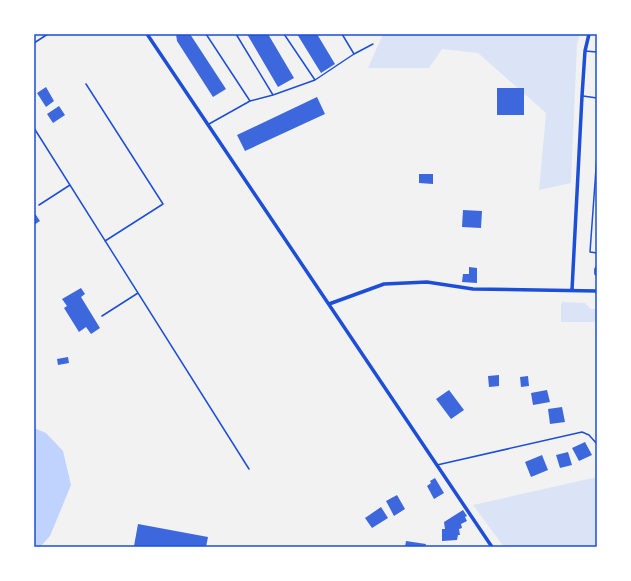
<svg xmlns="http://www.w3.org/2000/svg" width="631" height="581" font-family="'PT Sans Narrow',sans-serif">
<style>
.green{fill:#dbe4f7}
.water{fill:#bfd3fe}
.building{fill:#3d67dc}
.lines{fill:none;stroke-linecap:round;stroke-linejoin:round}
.service{stroke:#1d4ed8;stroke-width:1.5}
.minor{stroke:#1d4ed8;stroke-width:3.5}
.neatline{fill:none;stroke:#1d4ed8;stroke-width:1.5}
</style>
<rect width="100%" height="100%" fill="#f2f2f2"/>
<path class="green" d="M 383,34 L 580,34 L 577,44 L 571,183 L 539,190 L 546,113 L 478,53 L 442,49 L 429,68 L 368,68 Z
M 562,302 L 585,303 L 591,309 L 597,309 L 597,322 L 561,322 L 561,304 Z
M 597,477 L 597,547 L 504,547 L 473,505 Z"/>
<path class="water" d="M 34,428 L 46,433 L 63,451 L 71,485 L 50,536 L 40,547 L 34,547 Z"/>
<path class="building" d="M 176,34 L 190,34 L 226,89 L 213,97 L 177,41 Z
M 247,34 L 268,34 L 294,78 L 278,87 Z
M 297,34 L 317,34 L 335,64 L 321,73 Z
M 46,87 L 54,101 L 46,107 L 37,93 Z
M 497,88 L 524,88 L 524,115 L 497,115 Z
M 317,97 L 325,114 L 245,151 L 237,135 Z
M 59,106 L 65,115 L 53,123 L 47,114 Z
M 419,174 L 433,174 L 433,184 L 419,183 Z
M 463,210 L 482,211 L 481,228 L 462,227 Z
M 34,212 L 40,221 L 34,225 Z
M 597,264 L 597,278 L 594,274 L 594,269 Z
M 469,267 L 477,268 L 477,283 L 462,282 L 463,274 L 469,274 Z
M 81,288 L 85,294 L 81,297 L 100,328 L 91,334 L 86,327 L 79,332 L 64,308 L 67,306 L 62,299 Z
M 68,357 L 69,363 L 58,365 L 57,359 Z
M 499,375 L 499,386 L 489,387 L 488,376 Z
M 528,376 L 529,386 L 521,387 L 520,377 Z
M 449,390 L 464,410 L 451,419 L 436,399 Z
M 547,390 L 550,402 L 533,405 L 531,393 Z
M 562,407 L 565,422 L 550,424 L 548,409 Z
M 585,442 L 592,455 L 579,461 L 572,448 Z
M 568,452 L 572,465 L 560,468 L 556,455 Z
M 542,455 L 548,470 L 531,477 L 525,462 Z
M 435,478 L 444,493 L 434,499 L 427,486 L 431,483 L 430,481 Z
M 397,495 L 405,509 L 394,516 L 386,501 Z
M 381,507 L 388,518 L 372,528 L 365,518 Z
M 463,510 L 467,516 L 465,517 L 467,521 L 461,524 L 462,528 L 459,529 L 460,535 L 458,535 L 457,540 L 442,541 L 442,529 L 445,529 L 444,522 Z
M 138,524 L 208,537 L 206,547 L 134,546 Z
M 406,541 L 426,544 L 425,547 L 405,547 Z"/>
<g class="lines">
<path class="service" d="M 206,34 L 250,101 L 209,124
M 236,34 L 273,95
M 342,34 L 354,54
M 34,43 L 48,34
M 585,51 L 597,52
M 315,80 L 354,54 L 373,44
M 86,84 L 163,204 L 105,241
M 583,96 L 597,98
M 250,101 L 273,95 L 315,80 L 284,34
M 34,128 L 249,469
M 597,155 L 590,252 L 597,253
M 39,205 L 70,185
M 102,316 L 138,293
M 437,465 L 582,432 L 589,435 L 597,444"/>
<path class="minor" d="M 147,34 L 492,547
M 572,290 L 582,96 L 585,51 L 589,34
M 329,304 L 384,284 L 427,282 L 473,289 L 597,291"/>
</g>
<rect width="631" height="581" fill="none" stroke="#ffffff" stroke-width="70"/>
<rect x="35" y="35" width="561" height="511" class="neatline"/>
</svg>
